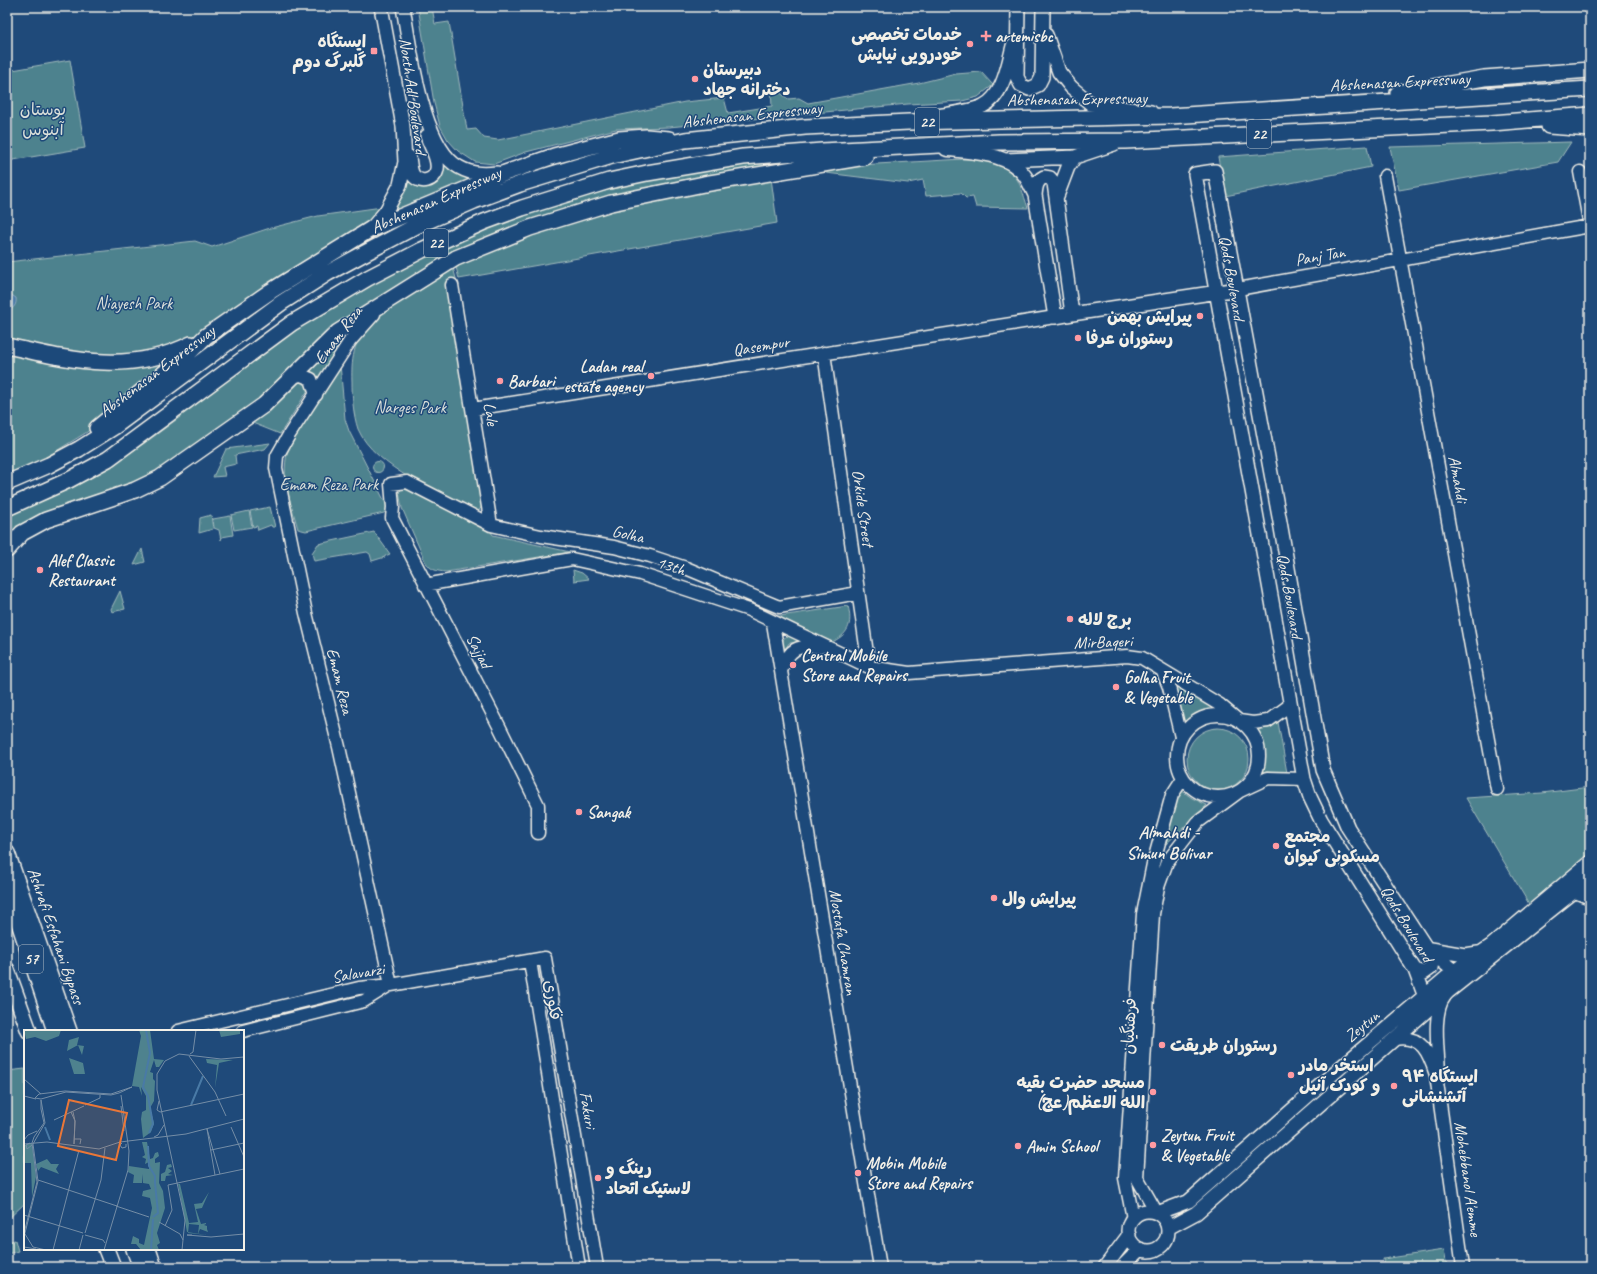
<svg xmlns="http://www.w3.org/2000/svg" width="1597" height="1274" font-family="Caveat,'Playpen Sans Arabic',sans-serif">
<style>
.green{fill:#4e828e;stroke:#a1babb}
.water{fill:#497aa6;stroke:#8daac0}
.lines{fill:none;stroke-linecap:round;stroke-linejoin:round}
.tertiary-casing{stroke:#f4f1e8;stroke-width:15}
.secondary-casing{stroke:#f4f1e8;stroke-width:16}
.primary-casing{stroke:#f4f1e8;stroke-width:18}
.trunk-casing{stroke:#f4f1e8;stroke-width:18}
.tertiary{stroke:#1f4a7a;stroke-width:12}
.secondary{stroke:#1f4a7a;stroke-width:13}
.primary{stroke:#1f4a7a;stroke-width:15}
.trunk{stroke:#1f4a7a;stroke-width:15}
.poi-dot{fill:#ff9aa2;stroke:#1f4a7a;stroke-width:1.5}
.labels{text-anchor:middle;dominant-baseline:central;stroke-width:3;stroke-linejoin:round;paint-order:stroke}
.shield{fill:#1f4a7a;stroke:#b4bfc7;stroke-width:1}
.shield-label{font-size:16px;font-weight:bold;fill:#f4f1e8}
.poi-label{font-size:17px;font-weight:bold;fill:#f4f1e8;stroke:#1f4a7a;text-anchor:start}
.street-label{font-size:17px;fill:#f4f1e8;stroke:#1f4a7a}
.park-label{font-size:17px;fill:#dbe0da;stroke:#1f4a7a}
.neighbourhood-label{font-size:18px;font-weight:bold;fill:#f4f1e8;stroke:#1f4a7a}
.inset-river{fill:none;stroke:#497aa6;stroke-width:2}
.inset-road{fill:none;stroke:#748da6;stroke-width:1}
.view{fill:#ea7738;fill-opacity:0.15;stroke:#ea7738;stroke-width:2}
.inset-edge{fill:none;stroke:#f4f1e8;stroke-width:2}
</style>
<rect width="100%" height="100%" fill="#1f4a7a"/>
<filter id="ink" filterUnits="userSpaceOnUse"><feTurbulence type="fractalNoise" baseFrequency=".025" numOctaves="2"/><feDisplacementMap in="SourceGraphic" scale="8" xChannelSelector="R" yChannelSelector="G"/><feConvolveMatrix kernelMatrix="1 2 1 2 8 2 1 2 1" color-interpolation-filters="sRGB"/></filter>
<g filter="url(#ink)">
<path class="green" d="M 418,7 L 432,7 L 435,24 L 449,22 L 467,130 L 476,129 L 484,138 L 498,140 L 685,102 L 724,98 L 728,113 L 772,106 L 771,91 L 778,91 L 788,99 L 799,98 L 808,103 L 919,83 L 956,74 L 981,72 L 993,85 L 978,97 L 962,101 L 908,104 L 669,127 L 616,129 L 526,152 L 494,164 L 475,162 L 458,151 L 448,140 L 440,126 L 434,103 Z
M 70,60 L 85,148 L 7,161 L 7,71 Z
M 1571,142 L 1558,162 L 1399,190 L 1390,147 Z
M 1367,146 L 1371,167 L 1225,196 L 1218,157 Z
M 850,157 L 718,177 L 432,265 L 253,409 L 158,475 L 7,541 L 7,515 C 38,502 72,490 101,472 C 171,429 233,372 302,326 C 423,245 562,192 706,170 C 723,167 740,164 757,162 C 788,159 819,159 850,157 Z
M 981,158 C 1015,163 1018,178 1028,208 L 976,207 L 973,197 L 966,198 L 961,193 L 926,196 L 923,180 L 908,183 L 826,173 L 825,167 Z
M 444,160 L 484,179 L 381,223 L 406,180 L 420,186 L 438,181 L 443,172 Z
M 771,178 L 777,223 L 459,279 L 455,263 L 602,210 Z
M 382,207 L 368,223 L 184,343 L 128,359 L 7,343 L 7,262 L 195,241 L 212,247 L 267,229 L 318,216 Z
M 452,264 L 457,282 L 469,405 L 466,409 L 483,505 L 477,513 C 441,494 374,467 358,429 C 353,414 352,396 352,381 C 351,357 355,337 372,319 C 379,313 389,308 397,302 C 415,289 434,277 452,264 Z
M 359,321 L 318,386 L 308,371 Z
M 7,350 L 69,364 L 182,354 L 87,432 L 40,461 L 7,476 L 9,422 L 7,408 Z
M 340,364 L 345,419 L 349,431 L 388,508 L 384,513 L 306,531 L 298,529 C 291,503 279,474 289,448 Z
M 302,378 L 310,387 L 280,434 L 250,422 Z
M 270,443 L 265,449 L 235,455 L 236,464 L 223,467 L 225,476 L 213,477 L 226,449 Z
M372.5 467a5.5 5.5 0 1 1 11 0a5.5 5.5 0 1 1-11 0Z
M 409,488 L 489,529 L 493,535 L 570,552 L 446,572 C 436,571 430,570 425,561 L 402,508 L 399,492 L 402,489 Z
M 270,507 L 275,527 L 272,527 L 271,525 L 258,530 L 257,526 L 253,527 L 250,511 Z
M 249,511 L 252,527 L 234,530 L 231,515 Z
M 211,515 L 213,529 L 199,533 L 200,518 Z
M 230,516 L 233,535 L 222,537 L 221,540 L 219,530 L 214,528 L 213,519 Z
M 374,532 L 390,554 L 385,556 L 385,557 L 372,561 L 370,554 L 367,552 L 314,561 L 312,553 L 318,544 Z
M 142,549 L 145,562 L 134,565 Z
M 573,570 L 582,573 L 589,579 L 574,581 Z
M 120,591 L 125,609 L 112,612 L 111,609 Z
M 848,606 C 853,625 848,635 830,643 L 773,617 Z
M 788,635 L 806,642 L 789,643 L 784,651 C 781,643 781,640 788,635 Z
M 1171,682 L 1221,711 C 1201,713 1193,714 1179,729 Z
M 1278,722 L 1287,773 L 1267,771 L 1253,776 C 1263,756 1264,745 1249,727 L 1269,728 Z
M1187 759a31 31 0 1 1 62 0a31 31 0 1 1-62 0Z
M 1590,787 L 1590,853 L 1529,904 L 1466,798 L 1542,793 Z
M 1181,790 L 1192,798 L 1207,805 L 1163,847 L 1174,793 Z
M 25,1069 L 25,1203 L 7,1220 L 7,1071 Z
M 15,1240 L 18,1251 L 7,1254 L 7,1242 Z
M 1444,1250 L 1447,1267 L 1384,1267 L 1383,1259 Z"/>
<path class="water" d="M 7,292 L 16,298 C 17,304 14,309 7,311 Z"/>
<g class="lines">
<defs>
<path id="tertiary" d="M 1580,172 L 1590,226
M 1385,176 L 1497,789
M 452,285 L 491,525
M 1238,289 L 1590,226
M 374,314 L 350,341 L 289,435 L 277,456 L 276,468 L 306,613 L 339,747 L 391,985
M 824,353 L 869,667
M 294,376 L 301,375 L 311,379 L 316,395
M 473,409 L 1055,317
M 425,585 L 572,559 L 640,574 L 749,610 L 869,667 L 909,673 L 1127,656 L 1142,658 L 1220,705 L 1239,721 L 1253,723 L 1268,721 L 1290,705
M 773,623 L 880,1267
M 781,671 C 789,648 797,645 821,647
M 1163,672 L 1169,687 L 1181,737
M1177 756a41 41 0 1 1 82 0a41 41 0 1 1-82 0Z
M 538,833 L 538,805 L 500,728 L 392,518 L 393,507 L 391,484 L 407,482 L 491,525 L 541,536 L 614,547 L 650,556 L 686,568 L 779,607 L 858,593
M 1575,892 L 1590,898
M 530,961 L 579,1267
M 178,1031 L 359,988 L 391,985 L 545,958 L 597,1267
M 243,1031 L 364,1001 L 388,986
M 1394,1039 C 1422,1034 1429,1053 1436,1075 L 1463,1267
M 1439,1071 C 1438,1050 1432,1012 1445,996
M 1157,1213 L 1137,1178 L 1153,914 L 1158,887 L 1167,862 L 1198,822 L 1240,791 L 1268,778 L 1304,779
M 1133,1218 L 1125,1178 L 1143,914 L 1153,864 L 1172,795 L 1183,778"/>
<path id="secondary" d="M 403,7 C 410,48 421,138 454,164 C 468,174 481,175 497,173
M 1018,7 L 1017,77 L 1021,85 L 1029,89 L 1038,85 L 1042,77 L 1043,7
M 1046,35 L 1059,72 L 1071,87 L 1091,104 L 1151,112
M 931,117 C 945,114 971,112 983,106 C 1003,97 1008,65 1013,46
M 946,149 C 972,153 1008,152 1025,176 C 1029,182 1032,189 1035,195
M 409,157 C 410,163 410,170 413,175 C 420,185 435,181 437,169 C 439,158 430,146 427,136
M 1005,160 L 1075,157
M 1057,196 L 1068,167 L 1075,157 L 1114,144
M 371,229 L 386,211 L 400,185 L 405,162 L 403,126 L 381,7
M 1072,314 L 1054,183 L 1050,178 L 1044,177 C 1036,181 1036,187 1035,195 L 1055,317 L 1072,314 L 1238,289
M 1430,949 L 1465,955 L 1478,953
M 1415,970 L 1424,973 L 1431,968 L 1432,961 L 1427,949
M 1425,997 L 1415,970 L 1321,820 L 1310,797 L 1304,779 L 1195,174 L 1215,171 L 1280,522 L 1323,770 L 1348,828 L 1427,949 L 1454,971 L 1462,981
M1128 1231a20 20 0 1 1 40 0a20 20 0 1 1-40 0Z
M 1157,1213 L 1189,1201 L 1334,1073 L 1454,971 L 1492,945 L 1590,862
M 1168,1228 L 1196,1213 L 1448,992 L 1590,879
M 1105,1267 L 1129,1235
M 1122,1267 L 1140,1249"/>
<path id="primary" d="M 7,853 L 69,1031
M 148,1249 L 154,1267"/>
<path id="trunk" d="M 1398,93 L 1484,78 L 1590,70
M 1549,126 L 1590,129
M 7,346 C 71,360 129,375 191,344
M 97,428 L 190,352 L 206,336 L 271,291 L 371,229 L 505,173 L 554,156 L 619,139 L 646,137 L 669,139
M 7,483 L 49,465 L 79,449 L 114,427 L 281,303 L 328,273 L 363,254 L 416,226 L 474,201 L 520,184 L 612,156 L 685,140 L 805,127 L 909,122 L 1170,116 L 1590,89
M 7,508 L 69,480 L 108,459 L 292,323 L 368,278 L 422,250 L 484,222 L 522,208 L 609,181 L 647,173 L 743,157 L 822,151 L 999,142 L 1125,141 L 1492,123 L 1590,115
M 7,550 L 22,533 L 46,520 L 135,490 L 160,478 L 264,405 L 338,332 L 456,258 L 530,228 L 611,203 L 704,184 L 865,157
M 7,887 L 55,1031
M 7,970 L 29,1031
M 106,1249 L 113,1267
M 134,1249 L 141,1267"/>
</defs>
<use href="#tertiary" class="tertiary-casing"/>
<use href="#secondary" class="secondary-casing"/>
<use href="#primary" class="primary-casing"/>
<use href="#trunk" class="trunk-casing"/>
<use href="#tertiary" class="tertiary"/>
<use href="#secondary" class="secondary"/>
<use href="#primary" class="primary"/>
<use href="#trunk" class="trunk"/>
</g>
</g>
<g class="poi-dot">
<path d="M984 30h4v4h4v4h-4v4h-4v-4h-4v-4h4z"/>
<circle cx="970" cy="44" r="4"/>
<rect x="370" y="47" width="8" height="8" rx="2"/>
<circle cx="695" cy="79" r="4"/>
<circle cx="1200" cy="316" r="4"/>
<circle cx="1078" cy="338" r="4"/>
<circle cx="651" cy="376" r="4"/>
<circle cx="500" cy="381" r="4"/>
<circle cx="40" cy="570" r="4"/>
<circle cx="1070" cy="619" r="4"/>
<circle cx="793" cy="665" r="4"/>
<circle cx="1116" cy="687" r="4"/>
<circle cx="579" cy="812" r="4"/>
<circle cx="1276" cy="846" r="4"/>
<circle cx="994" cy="898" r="4"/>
<circle cx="1162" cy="1045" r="4"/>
<circle cx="1291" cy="1075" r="4"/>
<circle cx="1394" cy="1086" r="4"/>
<circle cx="1153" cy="1092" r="4"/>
<circle cx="1153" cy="1145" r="4"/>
<circle cx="1018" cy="1146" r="4"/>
<circle cx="858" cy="1173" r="4"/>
<circle cx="598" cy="1178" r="4"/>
</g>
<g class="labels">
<g class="shield">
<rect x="915" y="108" width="24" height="28" rx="3"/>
<rect x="1247" y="120" width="24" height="28" rx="3"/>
<rect x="424" y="229" width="24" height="28" rx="3"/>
<rect x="19" y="945" width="24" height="28" rx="3"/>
</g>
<g class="shield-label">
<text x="927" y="122">22</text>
<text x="1259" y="134">22</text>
<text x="436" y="243">22</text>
<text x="31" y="959">57</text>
</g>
<g class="poi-label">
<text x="962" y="34" text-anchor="end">خدمات تخصصی<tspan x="962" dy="20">خودرویی نیایش</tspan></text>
<text x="995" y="36">artemisbc</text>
<text x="366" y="41" text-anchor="end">ایستگاه<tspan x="366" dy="20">گلبرگ دوم</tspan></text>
<text x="703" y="69">دبیرستان<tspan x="703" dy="20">دخترانه جهاد</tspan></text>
<text x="1192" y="316" text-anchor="end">پیرایش بهمن</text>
<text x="1086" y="338">رستوران عرفا</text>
<text x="643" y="366" text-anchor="end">Ladan real<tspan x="643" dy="20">estate agency</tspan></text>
<text x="508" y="381">Barbari</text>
<text x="48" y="560">Alef Classic<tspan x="48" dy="20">Restaurant</tspan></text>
<text x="1078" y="619">برج لاله</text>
<text x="801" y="655">Central Mobile<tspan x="801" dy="20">Store and Repairs</tspan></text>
<text x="1124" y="677">Golha Fruit<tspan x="1124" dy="20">&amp; Vegetable</tspan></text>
<text x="587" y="812">Sangak</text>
<text x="1284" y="836">مجتمع<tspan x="1284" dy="20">مسکونی کیوان</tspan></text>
<text x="1002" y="898">پیرایش وال</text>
<text x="1170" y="1045">رستوران طریقت</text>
<text x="1299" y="1065">استخر مادر<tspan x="1299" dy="20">و کودک آنیل</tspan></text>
<text x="1402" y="1076">ایستگاه ۹۴<tspan x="1402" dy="20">آتشنشانی</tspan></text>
<text x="1145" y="1082" text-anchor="end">مسجد حضرت بقیه<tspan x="1145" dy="20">الله الاعظم(عج)</tspan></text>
<text x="1161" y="1135">Zeytun Fruit<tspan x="1161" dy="20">&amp; Vegetable</tspan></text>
<text x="1026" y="1146">Amin School</text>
<text x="866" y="1163">Mobin Mobile<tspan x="866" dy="20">Store and Repairs</tspan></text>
<text x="606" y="1168">رینگ و<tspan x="606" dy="20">لاستیک اتحاد</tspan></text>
</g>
<g class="street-label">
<text transform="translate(1400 82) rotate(-3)">Abshenasan Expressway</text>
<text transform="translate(413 96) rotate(82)">North Adl Boulevard</text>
<text transform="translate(1077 99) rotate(-1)">Abshenasan Expressway</text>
<text transform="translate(752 115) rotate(-6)">Abshenasan Expressway</text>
<text transform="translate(436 200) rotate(-24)">Abshenasan Expressway</text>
<text transform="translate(1320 256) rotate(-10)">Panj Tan</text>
<text transform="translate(1232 278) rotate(80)">Qods Boulevard</text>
<text transform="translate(338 335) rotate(-53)">Emam Reza</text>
<text transform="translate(761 346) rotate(-9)">Qasempur</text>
<text transform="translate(157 371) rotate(-37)">Abshenasan Expressway</text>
<text transform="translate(491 414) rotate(81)">Lale</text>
<text transform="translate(1458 479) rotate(80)">Almahdi</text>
<text transform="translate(863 508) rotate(82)">Orkide Street</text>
<text transform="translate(628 534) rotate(13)">Golha</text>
<text transform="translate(671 566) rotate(17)">13th</text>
<text transform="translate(1290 596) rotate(80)">Qods Boulevard</text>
<text transform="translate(1103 642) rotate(-2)">MirBaqeri</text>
<text transform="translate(479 651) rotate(63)">Sajjad</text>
<text transform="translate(340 681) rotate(76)">Emam Reza</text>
<text transform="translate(1407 924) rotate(59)">Qods Boulevard</text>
<text transform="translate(56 936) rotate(71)">Ashrafi Esfahani Bypass</text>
<text transform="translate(843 942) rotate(81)">Mostafa Chamran</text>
<text transform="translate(358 973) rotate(-10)">Salavarzi</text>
<text transform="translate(553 1000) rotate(81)">فکوری</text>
<text transform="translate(1129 1026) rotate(-87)">فرهنگیان</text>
<text transform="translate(1362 1026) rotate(-40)">Zeytun</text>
<text transform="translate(588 1110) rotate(81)">Fakuri</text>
<text transform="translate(1468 1179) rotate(82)">Mohebbanol A'emme</text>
</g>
<g class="park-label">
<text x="43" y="109">بوستان<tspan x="43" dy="20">آبنوس</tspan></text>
<text x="134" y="303">Niayesh Park</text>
<text x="410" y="407">Narges Park</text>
<text x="329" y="484">Emam Reza Park</text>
</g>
<g class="neighbourhood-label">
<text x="1169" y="832">Almahdi -<tspan x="1169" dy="21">Simun Bolivar</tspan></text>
</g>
</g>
<g transform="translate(24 1030)">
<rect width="220" height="220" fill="#1f4a7a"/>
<path d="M 0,0 L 37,0 L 35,6 L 22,11 L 11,7 L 2,9 ZM 115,0 L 126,0 L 130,29 L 140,30 L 135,37 L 132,37 L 130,30 L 126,42 L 129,43 L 129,49 L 131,51 L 130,71 L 126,78 L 130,93 L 127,102 L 119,108 L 117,89 L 118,82 L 122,80 L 122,66 L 117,57 L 118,66 L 115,57 L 108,56 L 117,6 ZM 195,0 L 216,0 L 216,4 L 197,7 ZM 55,7 L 53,15 L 60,16 L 58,25 L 54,15 L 43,21 L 45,10 ZM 45,28 L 59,33 L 61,44 L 50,44 ZM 182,29 L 209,30 L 195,33 L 191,58 L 193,35 L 183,33 ZM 118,112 L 123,112 L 126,129 L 129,128 L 131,123 L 134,122 L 135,126 L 131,129 L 131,133 L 136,132 L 135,153 L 139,161 L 141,178 L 133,203 L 136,213 L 133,215 L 135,220 L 117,220 L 112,214 L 107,214 L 109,206 L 115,209 L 115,213 L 120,215 L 128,178 L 126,168 L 118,166 L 119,161 L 127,159 L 125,154 L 119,153 L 118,144 L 118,153 L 109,153 L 110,145 L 104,142 L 105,136 L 125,139 L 125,132 L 121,134 L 122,129 L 118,127 L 121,125 ZM 8,113 L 12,147 L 8,167 L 7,133 L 1,133 L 0,115 ZM 23,129 L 27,134 L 35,134 L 32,139 L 35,144 L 17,137 L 14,141 L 12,134 ZM 147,134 L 148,137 L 144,138 L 148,141 L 144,144 L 149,145 L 142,146 L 141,151 L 137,151 L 137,144 L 141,142 L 143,135 ZM 154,154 L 156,154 L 165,193 L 174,192 L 170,174 L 178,173 L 185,162 L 178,178 L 172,179 L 177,194 L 182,193 L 182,186 L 182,194 L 180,195 L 183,196 L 183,199 L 184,202 L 176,199 L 174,204 L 183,205 L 184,202 L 183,205 L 163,202 ZM 165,194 L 175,195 L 174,204 L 164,203 Z" fill="#4e828e" fill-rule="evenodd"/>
<path class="inset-river" d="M 122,0 L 126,23 L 119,57 L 124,66 L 129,94 L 125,103M 167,75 L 179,46M 21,97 L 26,110M 124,116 L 125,136 L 131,146 L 131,153M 129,187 L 134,183 L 131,153M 127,220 L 129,189"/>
<path class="inset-road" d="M 166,24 L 169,22 L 172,0M 165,26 L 191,62 L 202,86M 0,49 L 17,64M 108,57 L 95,63 L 87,65 L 42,62 L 17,69 L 11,68 L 15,64 L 41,61 L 87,64 ZM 0,66 L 12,69M 135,71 L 133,80 L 136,82 L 220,64M 61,75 L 76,68 L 76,65M 97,76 L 100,101M 47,82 L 51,91 L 50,114 L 51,91 L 49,82M 30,90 L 60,76M 207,97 L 220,127M 130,107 L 134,105 L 140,95M 50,109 L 57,109 L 56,114M 0,110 L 4,105 L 13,101M 6,113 L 2,115 L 3,119 L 8,115M 98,113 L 96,115 L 98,118 L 102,117 L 102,114M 0,114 L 23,112 L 75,119 L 96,112 L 162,104 L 220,89M 187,120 L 220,113M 191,145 L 183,99 L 196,144M 14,150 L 93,176M 92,176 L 125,187M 0,185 L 59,203M 135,192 L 156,204 L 159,210M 141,196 L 148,180 L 144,155 L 220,139M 0,203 L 13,152 L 8,113 L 10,107 L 20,93 L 17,79 L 17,70 L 21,93 L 9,114 L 14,151 L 0,207M 61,203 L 77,150 L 81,118M 1,204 L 9,217 L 22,220M 61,205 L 79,210 L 81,213M 168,205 L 163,205 L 187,207 L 220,204M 0,217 L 12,219M 29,220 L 55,120M 55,220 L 59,205M 80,220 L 104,140 L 105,121 L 97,65M 158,220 L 161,190 L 133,60 L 133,44 L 141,31 L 155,24 L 197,29 L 220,27"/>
<path class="view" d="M 45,70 L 103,83 L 92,130 L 34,116 Z"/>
<rect width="220" height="220" class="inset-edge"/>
</g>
<rect width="1597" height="1274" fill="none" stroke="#1f4a7a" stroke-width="24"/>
<rect x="12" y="12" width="1573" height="1250" fill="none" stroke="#f4f1e8" stroke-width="1.5" filter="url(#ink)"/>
</svg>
